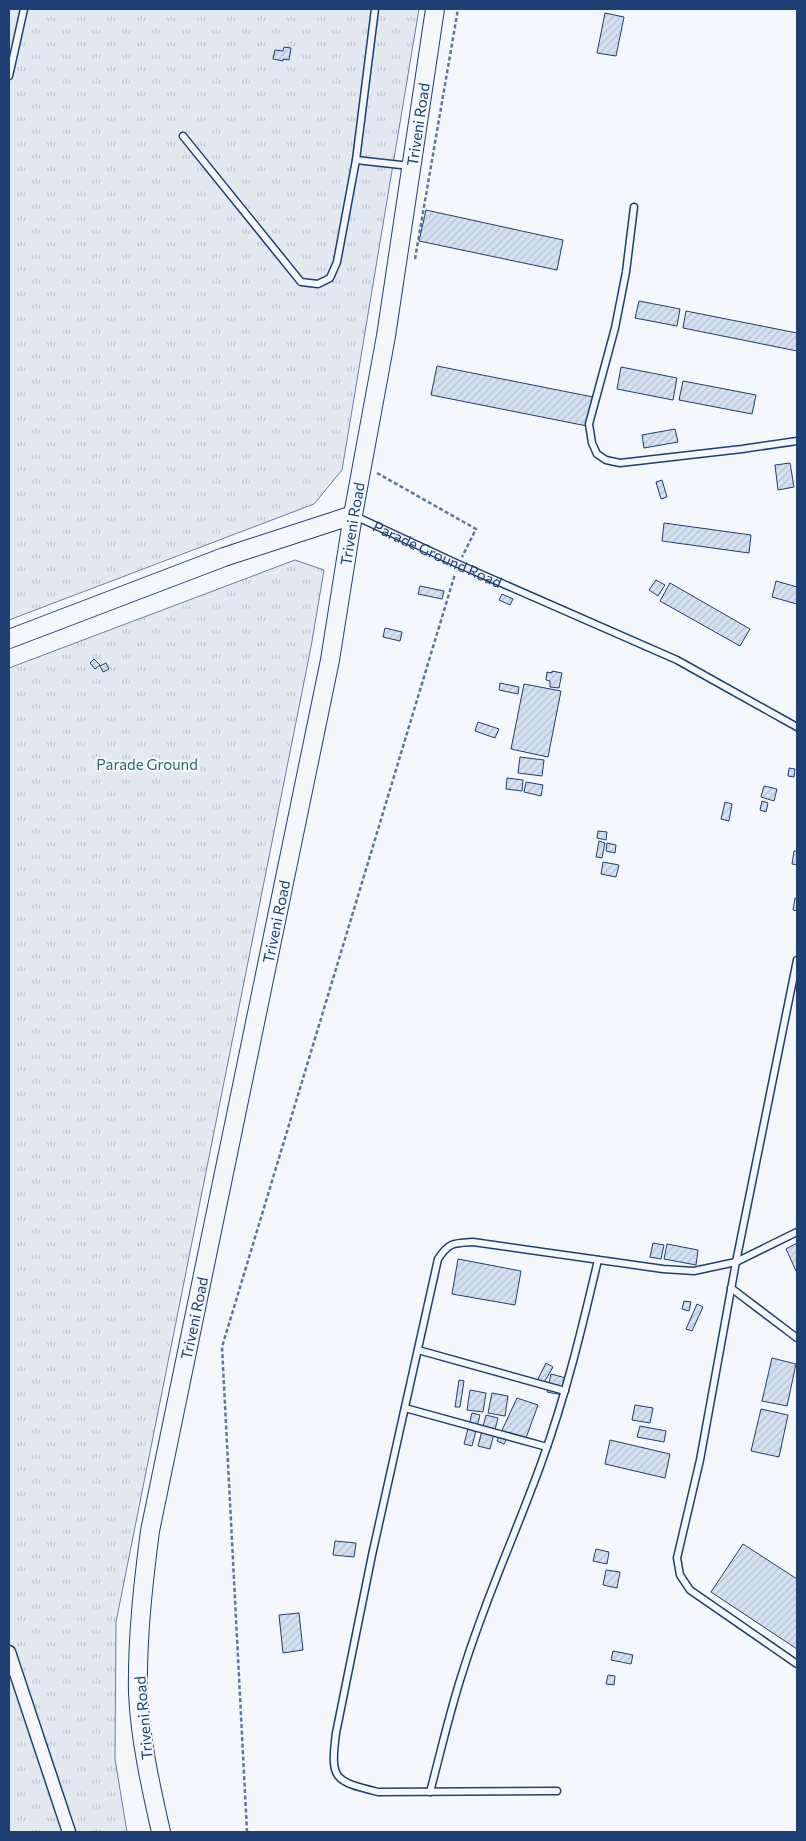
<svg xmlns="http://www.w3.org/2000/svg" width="806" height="1841" font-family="Commissioner,sans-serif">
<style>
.grass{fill:url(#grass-tufts);stroke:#687fa3}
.building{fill:url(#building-hatch);stroke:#1d3f73}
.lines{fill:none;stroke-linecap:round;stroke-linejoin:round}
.lane-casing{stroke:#1d3f73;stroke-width:9}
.street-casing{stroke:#1d3f73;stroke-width:15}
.secondary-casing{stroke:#1d3f73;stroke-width:20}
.path{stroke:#5e769c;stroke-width:2.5;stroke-dasharray:4 2.5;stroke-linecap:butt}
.lane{stroke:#f4f7fb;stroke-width:6}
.street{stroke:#f4f7fb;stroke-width:12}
.secondary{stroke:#f4f7fb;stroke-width:18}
.labels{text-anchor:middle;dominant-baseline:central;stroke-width:4;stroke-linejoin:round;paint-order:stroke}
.street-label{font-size:15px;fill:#1d3f73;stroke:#f4f7fb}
.park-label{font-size:15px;fill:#2c6c60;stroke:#f4f7fb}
</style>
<defs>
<pattern id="grass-tufts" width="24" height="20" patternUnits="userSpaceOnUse" patternTransform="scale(1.25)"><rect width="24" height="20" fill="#e3e9f0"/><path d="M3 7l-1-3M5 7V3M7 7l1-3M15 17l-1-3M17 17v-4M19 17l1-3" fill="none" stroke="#c2c9d1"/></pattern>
<pattern id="building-hatch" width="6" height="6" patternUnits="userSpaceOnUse" patternTransform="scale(1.25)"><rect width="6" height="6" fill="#d5e0f0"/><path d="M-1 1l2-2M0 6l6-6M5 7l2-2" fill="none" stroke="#b6c1d1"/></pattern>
</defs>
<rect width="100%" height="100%" fill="#f4f7fb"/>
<path class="grass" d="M 9,9 L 419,9 L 342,470 L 314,504 L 9,620 Z
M 295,560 L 324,570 L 311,647 L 116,1622 L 115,1759 L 127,1832 L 9,1832 L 9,668 Z"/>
<path class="building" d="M 605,13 L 624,17 L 616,56 L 597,53 Z
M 284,47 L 291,48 L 289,60 L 283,59 L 283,61 L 273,59 L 275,50 L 283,51 Z
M 426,210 L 563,240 L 557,270 L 419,241 Z
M 639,301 L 680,309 L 677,326 L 635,318 Z
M 686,311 L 797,333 L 797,351 L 683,328 Z
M 437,366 L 593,397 L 587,426 L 431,395 Z
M 621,367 L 677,378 L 673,400 L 617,389 Z
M 683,381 L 756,395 L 752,414 L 679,400 Z
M 675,429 L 678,442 L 644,448 L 642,435 Z
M 790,463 L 794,487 L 778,490 L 775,465 Z
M 662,480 L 667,497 L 661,499 L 656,482 Z
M 664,523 L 751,535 L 749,553 L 662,541 Z
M 656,580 L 665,585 L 658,596 L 649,590 Z
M 776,581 L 797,587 L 797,604 L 772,597 Z
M 670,583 L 750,629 L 740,646 L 660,601 Z
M 420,586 L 444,591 L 442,599 L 418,594 Z
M 502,594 L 513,599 L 510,605 L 499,600 Z
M 385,628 L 402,632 L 400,641 L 383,637 Z
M 94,659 L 100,665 L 95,669 L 90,663 Z
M 106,663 L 109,669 L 103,672 L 100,666 Z
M 552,671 L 562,673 L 559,688 L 550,687 L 550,681 L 546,680 L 547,672 L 552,673 Z
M 500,683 L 519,687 L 518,694 L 499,690 Z
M 524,684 L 561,691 L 548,757 L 511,749 Z
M 478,722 L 499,729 L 495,738 L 475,731 Z
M 520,757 L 544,760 L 542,776 L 518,773 Z
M 789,768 L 795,769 L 794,777 L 788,776 Z
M 507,778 L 523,780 L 522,791 L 506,789 Z
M 526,782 L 543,785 L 541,796 L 524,792 Z
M 764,786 L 777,789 L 774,801 L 761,797 Z
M 762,801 L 768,803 L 766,812 L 760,810 Z
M 725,802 L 732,804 L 729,821 L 721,819 Z
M 598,831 L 607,832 L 606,840 L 597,838 Z
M 599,841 L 605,843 L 602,858 L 596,857 Z
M 607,843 L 616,845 L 615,853 L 606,851 Z
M 794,851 L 797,851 L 797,865 L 792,864 Z
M 603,862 L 619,865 L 616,877 L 601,874 Z
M 795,898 L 797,899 L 797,911 L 793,910 Z
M 653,1243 L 664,1245 L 661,1259 L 650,1257 Z
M 797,1243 L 797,1273 L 786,1249 Z
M 667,1244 L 698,1250 L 696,1265 L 664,1259 Z
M 458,1259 L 521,1271 L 515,1305 L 452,1294 Z
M 684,1301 L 691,1302 L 689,1311 L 682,1309 Z
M 697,1304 L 703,1307 L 692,1331 L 686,1329 Z
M 772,1358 L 796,1364 L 787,1406 L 762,1401 Z
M 546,1363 L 553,1367 L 542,1386 L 536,1383 Z
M 551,1374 L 566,1378 L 563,1395 L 547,1392 Z
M 459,1380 L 464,1381 L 460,1407 L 455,1407 Z
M 470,1390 L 486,1393 L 483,1412 L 467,1410 Z
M 492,1393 L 508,1396 L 505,1416 L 488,1413 Z
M 517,1398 L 538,1405 L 526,1438 L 510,1433 L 504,1444 L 497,1441 Z
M 635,1405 L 653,1408 L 650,1423 L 632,1420 Z
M 761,1409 L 788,1415 L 779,1457 L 751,1451 Z
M 472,1413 L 480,1415 L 472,1446 L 464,1444 Z
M 486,1415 L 498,1418 L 490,1449 L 478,1446 Z
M 640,1426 L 666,1431 L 664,1442 L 637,1437 Z
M 610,1440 L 670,1454 L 665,1478 L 605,1464 Z
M 335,1541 L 356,1543 L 354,1557 L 333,1555 Z
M 743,1544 L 797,1579 L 797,1649 L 711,1592 Z
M 596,1549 L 609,1552 L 607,1564 L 593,1561 Z
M 606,1570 L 620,1572 L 617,1588 L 603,1585 Z
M 299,1613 L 303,1650 L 283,1653 L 279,1615 Z
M 613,1651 L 633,1655 L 631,1664 L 611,1660 Z
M 608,1675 L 615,1676 L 614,1685 L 606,1684 Z"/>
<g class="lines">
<defs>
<g id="lane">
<path d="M 9,76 L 24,9"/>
<path d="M 183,136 L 301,282 L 318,284 L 330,278 L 337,262 L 356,160 L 375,9"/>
<path d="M 356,160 L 410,166"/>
<path d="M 634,207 L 626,272 L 615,328 L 589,424 L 592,443 L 597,454 L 606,460 L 620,463 L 742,449 L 797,441"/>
<path id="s1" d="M 355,516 L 458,564 L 677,660 L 797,727"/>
<path d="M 797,960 L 736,1262 L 700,1460 L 677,1558 L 680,1575 L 690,1590 L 797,1664"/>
<path d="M 731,1288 L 797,1338"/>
<path d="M 418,1350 L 565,1391"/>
<path d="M 405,1408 L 547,1447"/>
<path d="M 557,1791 L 378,1792 C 334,1781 330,1780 336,1733 L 372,1555 L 438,1259 C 449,1242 454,1243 473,1242 L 663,1269 L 694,1271 L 736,1262 L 797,1232"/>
<path d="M 430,1792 C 441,1751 450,1710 463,1671 C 485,1599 517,1531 542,1461 C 566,1395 582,1328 598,1260"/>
</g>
<path id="street" d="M 9,1652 L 69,1832"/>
<g id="secondary">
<path d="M 9,639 L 224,557 L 353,515"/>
<path id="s2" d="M 161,1832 C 151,1788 140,1739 138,1693 C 137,1639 143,1585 150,1531 L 330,660 L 353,515 L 386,336 L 435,9"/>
</g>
</defs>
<use href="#lane" class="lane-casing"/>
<use href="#street" class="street-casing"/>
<use href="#secondary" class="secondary-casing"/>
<path class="path" d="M 415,259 L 458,9
M 377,473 L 476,529 L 462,557
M 247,1832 L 222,1347 L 455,574"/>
<use href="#lane" class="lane"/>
<use href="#street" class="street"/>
<use href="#secondary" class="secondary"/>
</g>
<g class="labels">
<g class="street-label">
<text stroke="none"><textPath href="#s2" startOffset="1736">Triveni Road</textPath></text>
<text stroke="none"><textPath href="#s2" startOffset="1331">Triveni Road</textPath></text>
<text stroke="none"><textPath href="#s1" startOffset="91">Parade Ground Road</textPath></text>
<text stroke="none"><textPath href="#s2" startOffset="926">Triveni Road</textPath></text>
<text stroke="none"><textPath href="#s2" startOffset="521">Triveni Road</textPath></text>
<text transform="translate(143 1718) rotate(-95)">Triveni Road</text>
</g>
<g class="park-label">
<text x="147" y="764">Parade Ground</text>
</g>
</g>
<rect width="806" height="1841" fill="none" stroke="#1d3f73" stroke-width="20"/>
</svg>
